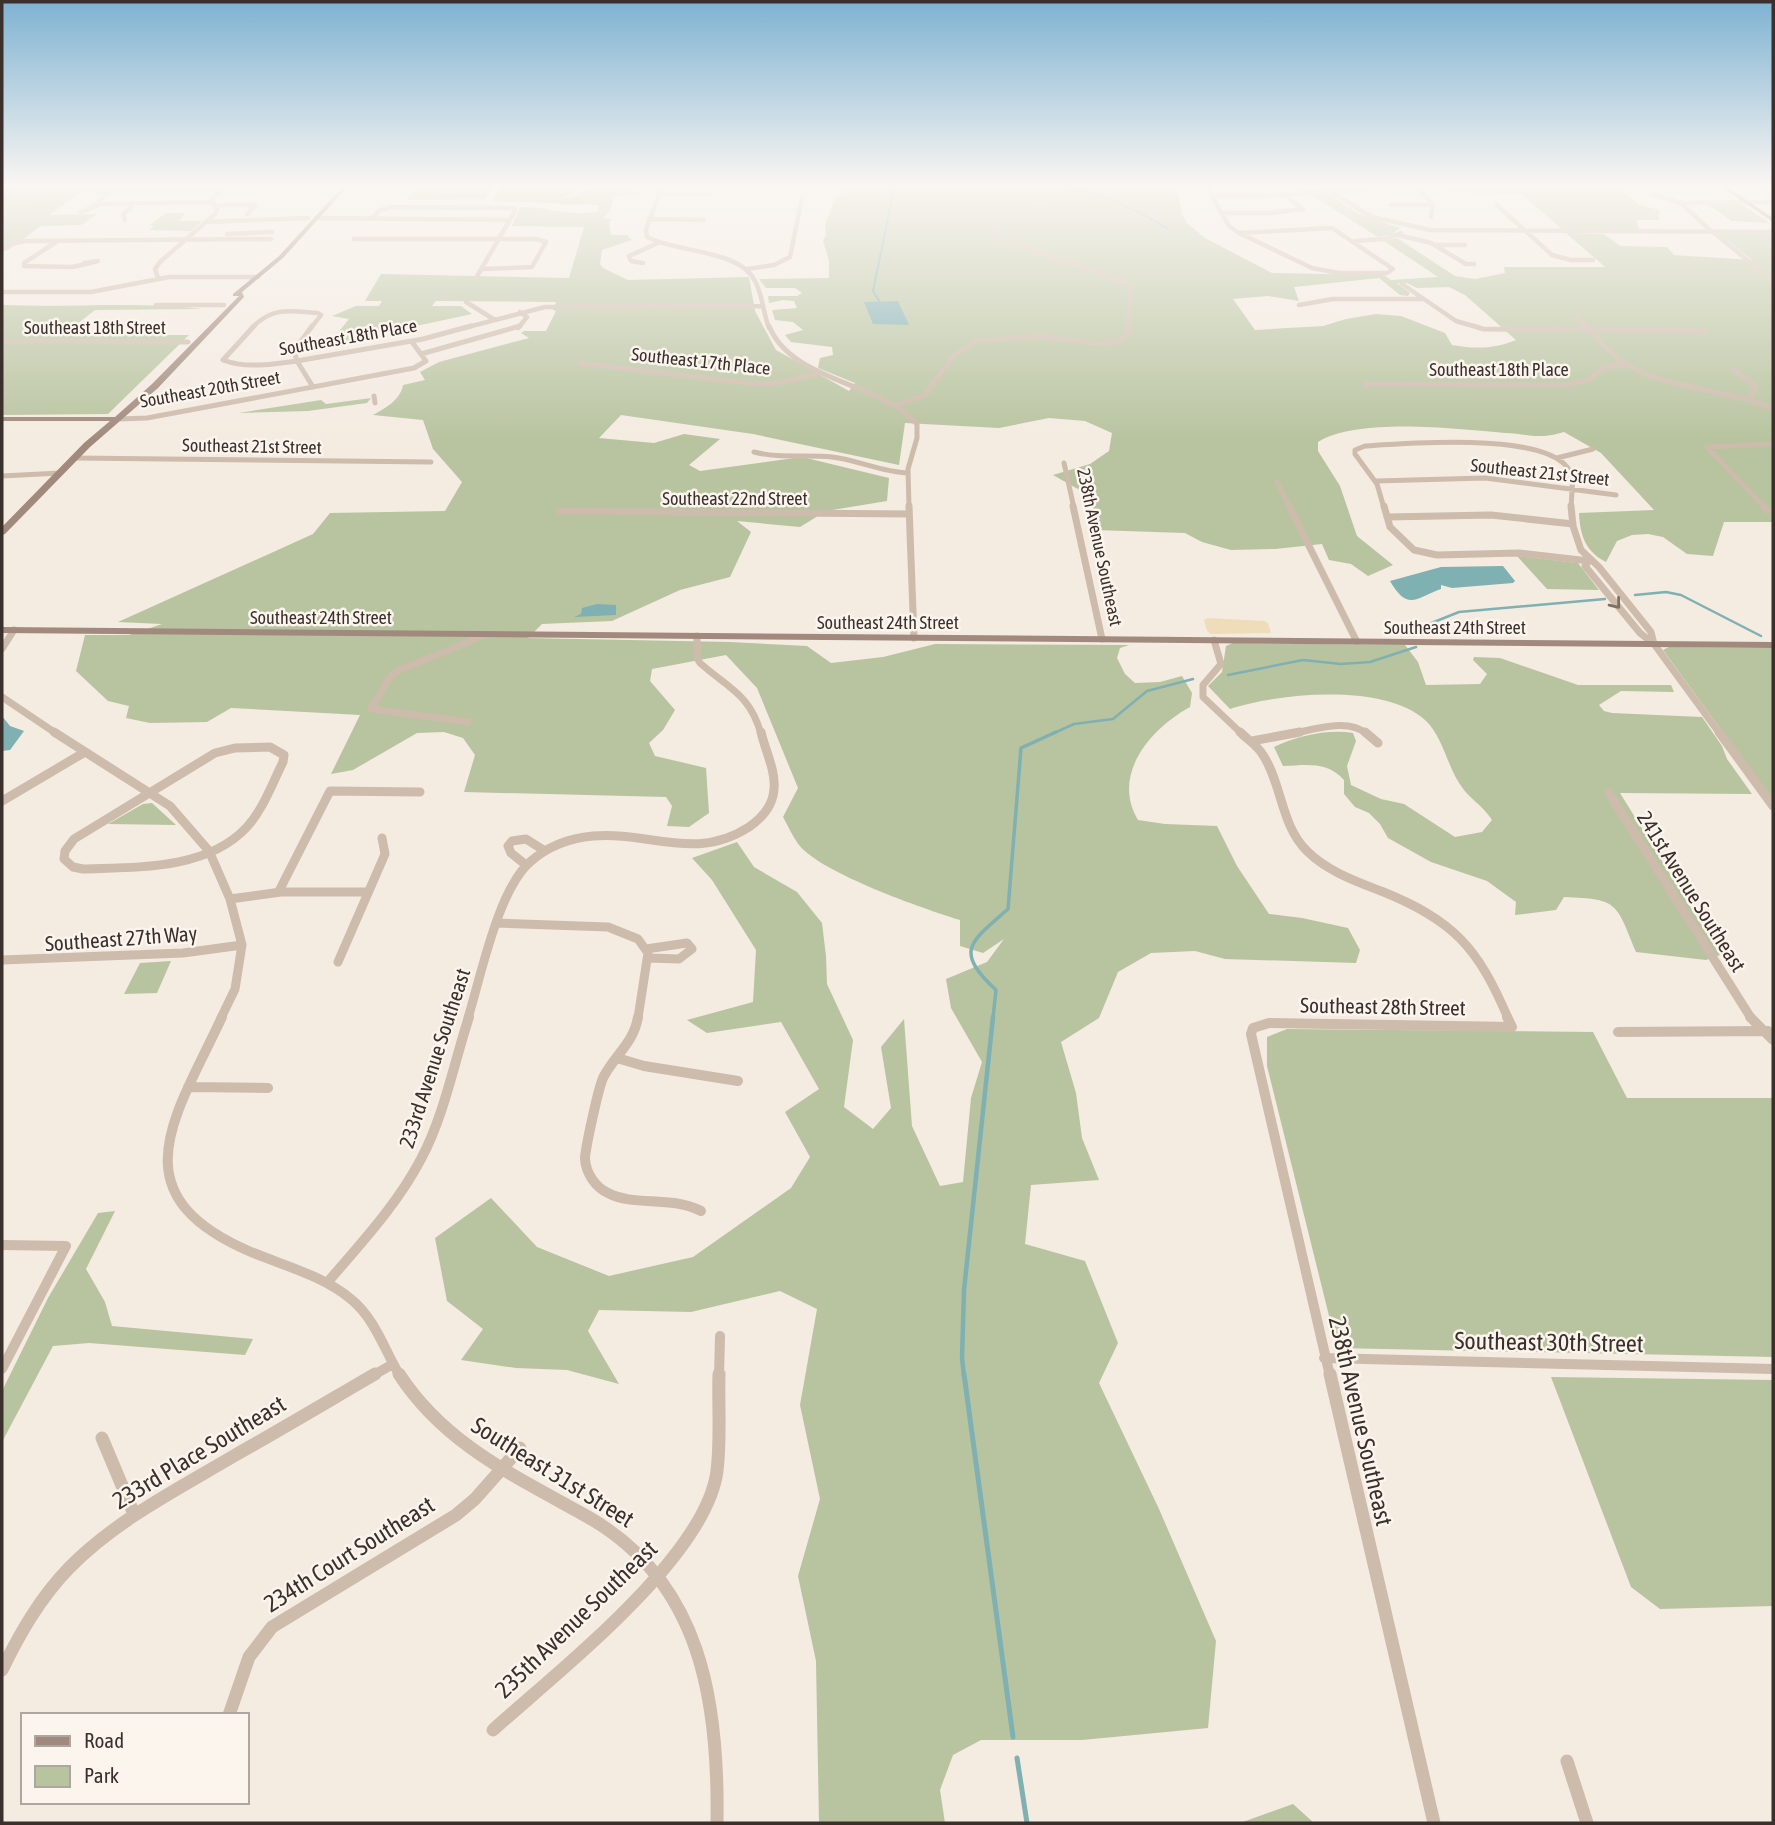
<svg xmlns="http://www.w3.org/2000/svg" width="1775" height="1825" font-family="'Asap Condensed',sans-serif">
<style>
.green{fill:#b8c4a0;fill-rule:evenodd}
.sand{fill:#efdcb8}
.water{fill:#7fb0b2}
.lines{fill:none;stroke-linecap:round;stroke-linejoin:round}
.stream-far4{stroke:#7fb0b2;stroke-width:2}
.stream-far3{stroke:#7fb0b2;stroke-width:2.5}
.stream-far2{stroke:#7fb0b2;stroke-width:3.5}
.stream-far1{stroke:#7fb0b2;stroke-width:4.5}
.stream{stroke:#7fb0b2;stroke-width:5}
.street-far5{stroke:#cdbbac;stroke-width:4.5}
.street-far4{stroke:#cdbbac;stroke-width:5}
.street-far3{stroke:#cdbbac;stroke-width:7}
.street-far2{stroke:#cdbbac;stroke-width:9}
.street-far1{stroke:#cdbbac;stroke-width:10}
.street{stroke:#cdbbac;stroke-width:13}
.secondary{fill:#a18a7d;fill-rule:evenodd}
.oneway{stroke:#7d6f65}
.labels{text-anchor:middle;dominant-baseline:central;stroke-width:5;stroke-linejoin:round;paint-order:stroke}
.far-street-label{font-size:18px;fill:#3b302b;stroke:#fbf5ee}
.street-label{font-size:21px;fill:#3b302b;stroke:#fbf5ee}
.near-street-label{font-size:24px;fill:#3b302b;stroke:#fbf5ee}
</style>
<rect width="100%" height="100%" fill="#f4ebe1"/>
<path class="green" d="M 2,184 L 89,184 L 110,188 L 81,192 L 49,215 L 97,214 L 81,225 L 41,226 L 8,250 L 2,251 Z
M 419,184 L 495,184 L 485,199 L 407,200 Z
M 503,184 L 586,184 L 573,194 L 556,200 L 576,196 L 591,188 L 591,184 L 636,184 L 630,188 L 632,192 L 646,192 L 645,194 L 614,196 L 610,212 L 603,218 L 612,219 L 609,222 L 611,235 L 627,235 L 632,240 L 602,250 L 600,264 L 603,268 L 628,280 L 749,277 L 755,311 L 776,350 L 849,391 L 855,383 L 818,368 L 820,358 L 833,355 L 832,347 L 791,342 L 785,335 L 803,330 L 793,322 L 775,320 L 772,310 L 797,308 L 794,301 L 783,300 L 769,303 L 768,296 L 797,296 L 802,293 L 795,288 L 766,288 L 759,279 L 829,278 L 829,261 L 823,240 L 826,235 L 825,226 L 836,196 L 842,195 L 838,186 L 831,184 L 1176,184 L 1182,214 L 1187,223 L 1205,238 L 1272,273 L 1384,275 L 1391,280 L 1438,277 L 1384,241 L 1397,238 L 1455,276 L 1475,279 L 1505,273 L 1504,267 L 1605,267 L 1566,233 L 1604,234 L 1620,246 L 1667,247 L 1674,255 L 1752,260 L 1719,234 L 1773,234 L 1773,522 L 1724,522 L 1713,556 L 1687,554 L 1663,537 L 1648,534 L 1632,535 L 1617,541 L 1606,562 C 1586,552 1580,536 1579,513 L 1654,510 L 1601,453 L 1564,432 C 1537,440 1531,434 1505,433 C 1457,429 1359,417 1318,442 L 1318,451 L 1340,486 L 1357,536 L 1393,565 L 1368,576 L 1351,564 L 1329,560 L 1322,544 L 1275,549 L 1231,550 L 1202,542 L 1185,533 L 1095,530 L 1092,497 L 1053,475 L 1090,464 L 1109,451 L 1112,433 L 1085,421 L 1049,418 L 999,428 L 905,423 L 899,465 L 753,434 L 621,415 L 599,438 L 654,443 L 684,434 L 720,439 L 689,465 L 700,471 L 802,457 L 889,478 L 887,501 L 826,511 L 800,527 L 737,521 L 751,532 L 730,577 L 680,590 L 612,621 L 542,624 L 528,638 L 730,642 L 807,646 L 831,663 L 883,657 L 935,644 L 1129,645 L 1120,648 L 1117,658 L 1125,674 L 1135,683 L 1160,682 L 1182,676 L 1192,693 L 1190,707 C 1150,729 1111,775 1138,820 L 1165,824 L 1217,826 L 1237,866 L 1269,914 L 1302,918 L 1348,928 L 1360,950 L 1356,963 L 1225,959 L 1195,951 L 1151,953 L 1118,972 L 1099,1018 L 1061,1042 L 1076,1093 L 1082,1138 L 1099,1180 L 1031,1185 L 1025,1244 L 1085,1261 L 1118,1343 L 1099,1383 L 1159,1509 L 1216,1641 L 1208,1728 L 1082,1740 L 981,1740 L 953,1755 L 940,1790 L 945,1823 L 819,1823 L 816,1661 L 798,1576 L 820,1499 L 800,1405 L 817,1309 L 780,1291 L 691,1312 L 599,1310 L 588,1331 L 619,1384 L 567,1370 L 516,1368 L 461,1360 L 483,1329 L 447,1301 L 435,1238 L 491,1198 L 537,1247 L 609,1276 L 693,1257 L 791,1188 L 810,1157 L 785,1112 L 819,1089 L 781,1022 L 707,1033 L 687,1020 L 753,1002 L 756,950 L 712,880 L 692,858 L 737,842 L 754,867 L 797,892 L 822,923 L 826,956 L 827,984 L 853,1040 L 844,1107 L 873,1129 L 891,1108 L 881,1047 L 904,1019 L 912,1126 L 940,1186 L 963,1182 L 971,1098 L 982,1062 L 951,1008 L 946,979 L 987,962 L 1004,939 L 983,953 L 960,946 L 960,920 C 924,909 821,873 799,845 C 793,837 788,826 783,817 L 798,788 L 757,688 L 726,655 L 652,669 L 650,681 L 675,710 L 663,730 L 649,743 L 655,756 L 706,768 L 709,813 L 689,827 L 667,826 L 672,806 L 666,797 L 464,792 L 475,755 L 463,738 L 444,732 L 417,733 L 353,770 L 331,774 L 360,715 L 231,708 L 207,722 L 150,723 L 126,718 L 129,706 L 108,701 L 76,671 L 85,635 L 129,635 L 162,624 L 118,622 L 313,534 L 330,513 L 445,511 L 462,482 L 433,449 L 423,420 L 373,415 C 386,408 401,399 403,385 L 425,380 L 420,372 L 439,362 L 529,338 L 521,333 L 524,331 L 546,331 L 556,311 L 553,310 L 556,302 L 436,301 L 432,306 L 461,306 L 472,314 L 328,345 L 349,319 L 332,316 L 356,306 L 379,306 L 382,301 L 365,301 L 381,274 L 569,278 L 584,227 L 512,226 L 520,207 C 546,206 573,218 598,211 L 598,205 L 492,201 ZM 1379,278 L 1400,295 L 1408,296 L 1410,293 L 1397,283 L 1407,283 L 1417,288 L 1449,287 L 1465,295 L 1516,340 C 1495,349 1475,349 1452,345 L 1445,333 L 1401,316 L 1376,314 L 1346,319 L 1323,326 L 1255,330 L 1233,299 L 1268,296 L 1299,301 L 1294,287 Z
M 1710,184 L 1714,187 L 1630,186 L 1620,189 L 1639,205 L 1659,210 L 1659,220 L 1636,220 L 1639,230 L 1562,229 L 1521,194 L 1449,193 L 1442,185 Z
M 1321,192 L 1328,194 L 1359,214 L 1400,228 L 1391,235 L 1378,237 L 1308,193 Z
M 1707,204 L 1742,205 L 1770,223 L 1732,221 Z
M 166,213 L 185,213 L 179,221 L 202,221 L 191,231 L 149,230 L 154,226 L 150,225 Z
M 2,305 C 69,308 136,301 203,309 L 95,310 L 77,324 L 98,335 L 189,335 L 108,414 L 2,415 Z
M 371,398 L 367,403 L 308,411 L 239,413 L 321,400 L 326,404 Z
M 1517,556 L 1578,563 L 1599,590 L 1547,589 Z
M 1233,643 L 1405,645 L 1418,662 L 1426,685 L 1480,684 L 1487,674 L 1473,660 L 1474,657 L 1500,658 L 1578,685 L 1671,685 L 1674,692 L 1621,691 L 1599,705 L 1604,711 L 1612,713 L 1702,717 L 1722,746 L 1727,759 L 1752,794 L 1620,793 L 1720,955 L 1706,960 L 1636,952 C 1616,903 1619,899 1564,897 L 1556,910 L 1515,915 L 1516,902 L 1487,881 L 1431,862 L 1388,838 L 1380,824 L 1369,813 L 1355,807 L 1344,794 L 1344,780 C 1327,761 1307,765 1283,766 L 1274,747 C 1297,736 1328,729 1353,733 L 1356,741 L 1347,766 L 1351,785 L 1381,799 L 1404,804 L 1455,837 L 1482,832 L 1492,820 C 1484,807 1473,801 1464,790 C 1447,769 1444,737 1425,720 C 1384,683 1279,693 1230,709 L 1208,686 L 1222,672 L 1226,646 Z
M 1669,647 L 1773,648 L 1773,801 L 1663,650 Z
M 152,803 L 176,825 L 108,824 L 143,804 Z
M 171,961 L 157,993 L 124,994 L 140,963 Z
M 1287,1029 L 1593,1032 L 1627,1098 L 1773,1098 L 1773,1357 L 1337,1348 L 1267,1066 L 1267,1037 Z
M 115,1211 L 86,1269 L 105,1302 L 112,1326 L 253,1339 L 245,1355 L 89,1343 L 53,1346 L 2,1442 L 2,1391 L 48,1298 L 98,1213 Z
M 1551,1377 L 1773,1380 L 1773,1606 L 1660,1609 L 1631,1587 Z
M 1293,1804 L 1314,1823 L 1240,1823 Z"/>
<path class="sand" d="M 1208,618 L 1264,621 L 1268,623 L 1271,633 L 1211,634 L 1207,631 L 1204,620 Z"/>
<path class="water" d="M 898,301 L 909,325 L 873,324 L 864,302 Z
M 1503,566 L 1515,581 L 1513,583 L 1452,588 L 1441,585 L 1441,589 C 1416,598 1408,612 1390,581 L 1441,567 Z
M 597,604 L 616,605 L 616,615 L 574,617 L 581,614 L 582,608 Z
M 2,716 L 10,726 L 24,731 L 10,750 L 2,751 Z"/>
<g class="lines">
<path class="stream-far4" d="M 1053,184 C 1099,194 1126,203 1167,228
M 879,301 L 873,291 L 895,184"/>
<path class="stream-far3" d="M 1635,595 L 1666,592 L 1681,595 L 1761,636
M 1414,635 L 1414,630 L 1459,612 L 1605,599
M 1228,675 L 1303,660 L 1341,664 L 1370,662 L 1416,647
M 1052,734 L 1074,724 L 1113,719 L 1147,691 L 1193,679"/>
<path class="stream-far2" d="M 993,1018 L 996,990 C 953,950 971,942 1008,909 L 1021,748 L 1056,732"/>
<path class="stream-far1" d="M 964,1376 L 962,1358 L 964,1290 L 993,1017"/>
<path class="stream" d="M 964,1374 L 1013,1737
M 1017,1758 L 1027,1823"/>
<path class="street-far5" d="M 663,184 L 646,229 L 647,237 C 677,253 739,249 755,281 C 763,296 763,313 769,328
M 1205,184 L 1229,226 L 1239,233
M 1318,184 L 1372,217 L 1430,230 L 1773,232
M 1413,184 L 1412,186 L 1419,189 L 1433,205 L 1431,217
M 67,190 L 109,192
M 659,194 L 711,194
M 1284,194 L 1303,209
M 1652,194 L 1681,203 L 1773,202
M 1212,196 L 1259,196 L 1412,186
M 2,197 L 41,197 L 2,207
M 1681,203 L 1712,232
M 96,204 L 109,192 L 120,189 L 221,190 L 212,199 L 217,209 L 215,214 L 160,262 L 155,269 L 158,278
M 96,204 L 212,202
M 214,205 L 256,205 L 247,214
M 1048,205 C 1029,207 1011,212 996,225 L 995,233 L 1011,242 L 1124,282 L 1130,288 L 1128,328
M 1391,205 L 1433,205
M 1497,205 L 1552,255 L 1571,260 L 1593,260
M 81,212 L 98,205
M 1221,213 L 1269,213 L 1303,209
M 316,218 L 510,220
M 372,218 L 380,210 L 392,207 L 514,208 L 515,211 L 476,278
M 649,219 L 704,220
M 125,220 L 123,214 L 132,206
M 206,222 L 308,218
M 1332,228 L 1393,269 L 1387,273 L 1339,273 L 1312,268 L 1239,233 Z
M 1713,232 L 1773,281
M 227,234 L 272,232
M 1398,235 L 1431,243 L 1466,264 L 1474,264
M 354,239 L 537,239 L 546,242 L 532,267 L 482,269
M 1355,241 L 1385,239 L 1401,233
M 56,242 L 24,263 L 24,266 L 72,267 L 86,264
M 1435,245 L 1465,245
M 2,246 L 25,241 L 271,239
M 98,261 L 86,264 L 84,263 Z
M 643,263 L 631,261 L 629,256 L 658,243
M 747,269 L 774,265 L 790,257 L 802,198
M 1402,284 L 1456,321 L 1480,328
M 2,292 L 91,292 L 169,277 L 258,277
M 466,302 L 495,320
M 156,305 L 224,305
M 1299,305 L 1333,299 L 1422,299
M 1577,317 L 1587,328
M 252,328 C 272,306 291,311 318,313 L 321,315 L 311,328
M 464,328 L 545,307 L 763,306
M 518,328 L 527,317 L 520,312"/>
<path class="street-far4" d="M 254,326 L 223,360 C 247,369 272,364 297,361
M 769,326 C 792,382 878,381 917,424 L 917,438 L 908,469 L 909,508
M 1474,326 L 1483,329 L 1706,331
M 1586,326 C 1597,339 1608,351 1621,361 C 1665,391 1725,387 1773,409
M 2,341 L 188,342
M 421,354 L 520,326
M 297,361 L 313,387
M 297,361 L 294,351 L 312,326
M 297,361 L 423,339 L 471,326
M 579,363 L 755,384 L 779,383 L 820,373
M 1733,369 L 1756,387 L 1750,398
M 1365,384 L 1563,385 L 1586,381 L 1605,367 L 1628,365
M 374,396 L 375,403
M 896,405 L 925,395 L 953,356 L 977,341 L 1039,336 L 1101,344 L 1118,341 L 1128,334 L 1128,326
M 118,419 L 147,418 L 414,368 L 426,361 L 412,342
M 1707,447 L 1765,508
M 1707,447 L 1773,444
M 754,452 C 780,459 806,454 832,457 C 858,460 881,472 908,473
M 74,458 L 431,462
M 1557,458 L 1593,449
M 1064,463 L 1074,508
M 2,476 L 60,473
M 1376,481 L 1485,478 L 1616,495
M 1277,482 L 1290,508
M 1384,508 L 1377,484 L 1355,454 L 1355,450 L 1365,446 C 1410,443 1527,434 1562,462 C 1566,465 1569,470 1573,474 L 1571,508"/>
<path class="street-far3" d="M 909,506 L 914,638
M 1073,506 L 1102,639
M 1289,506 L 1357,642
M 1384,506 L 1390,527 L 1414,550 L 1437,555 L 1519,553 L 1589,561
M 1571,506 L 1573,526 L 1581,550 L 1599,567 L 1651,632 L 1654,644
M 1763,506 L 1767,510
M 560,511 L 909,514
M 1387,517 L 1491,515 L 1573,524
M 1589,561 L 1585,566 L 1640,633 L 1654,644 L 1720,734
M 697,636 L 697,658 L 700,663 C 728,688 750,694 761,734
M 1214,640 L 1221,664 L 1203,685 L 1203,697 L 1242,734
M 2,649 L 14,630
M 2,697 L 57,734
M 468,722 L 371,709 L 389,678 L 399,670 L 488,634
M 1290,734 C 1314,730 1347,717 1367,734"/>
<path class="street-far2" d="M 54,732 L 170,806 L 209,851 L 230,899 L 242,945 L 235,989 L 221,1018
M 1240,732 C 1247,739 1258,746 1263,755 C 1282,784 1281,826 1307,851 C 1327,871 1355,881 1381,891 C 1454,920 1478,948 1508,1018
M 1365,732 L 1378,743
M 1719,732 L 1773,806
M 1252,741 L 1300,732
M 270,747 L 284,755 L 283,762 C 272,784 263,810 246,828 C 206,870 137,867 83,869 L 73,867 L 64,859 L 65,851 L 74,839 L 215,753 L 235,748 Z
M 1609,793 L 1751,1018
M 2,801 L 85,752
M 526,865 L 511,853 L 508,846 L 512,841 L 526,839 L 545,851
M 279,891 L 330,791 L 420,792
M 230,899 L 281,892 L 368,892
M 497,923 L 608,927 L 638,939 L 648,953 L 638,1018
M 646,949 L 687,943 L 692,949 L 679,959 L 649,958
M 2,960 L 183,953 L 242,945
M 338,962 L 385,854 L 382,838
M 468,1018 C 481,976 498,890 530,862 C 547,847 570,838 593,836 C 649,831 695,862 749,827 C 762,818 773,806 774,789 C 776,771 765,750 761,732"/>
<path class="street-far1" d="M 222,1017 C 176,1116 115,1194 251,1252 C 285,1266 324,1276 352,1300 C 375,1319 385,1351 400,1376
M 638,1017 C 634,1042 616,1054 604,1076 C 599,1084 585,1150 585,1159 C 586,1173 595,1187 608,1193 C 635,1207 669,1195 701,1211
M 1750,1017 L 1773,1040
M 1618,1032 L 1768,1031
M 617,1058 L 644,1066 L 738,1081
M 188,1087 L 268,1088
M 2,1245 L 66,1246 L 2,1369
M 327,1283 C 360,1244 397,1205 421,1159 C 444,1116 454,1063 469,1017
M 1324,1358 L 1773,1369
M 372,1376 L 393,1364
M 719,1376 L 720,1336
M 1330,1376 L 1251,1034 L 1253,1028 L 1269,1023 L 1512,1027 L 1507,1017"/>
<path class="street" d="M 399,1374 C 445,1445 517,1477 588,1517 C 702,1582 719,1703 717,1823
M 1330,1374 L 1434,1823
M 102,1438 L 134,1514
M 2,1670 C 20,1633 40,1598 69,1568 C 115,1521 176,1490 232,1457 C 280,1430 327,1402 375,1374
M 229,1715 L 249,1657 L 272,1627 L 456,1515 L 475,1499 L 520,1448
M 493,1730 C 557,1672 706,1557 717,1471 C 721,1439 718,1406 719,1374
M 1567,1761 L 1587,1823"/>
<path class="secondary" d="M 345,184 L 350,184 L 283,258 L 242,292 L 244,297 L 158,388 L 90,447 L 5,534 L 2,535 L 2,527 L 84,443 L 110,421 L 2,421 L 2,417 L 115,417 L 152,384 L 239,296 L 233,296 L 233,294 L 279,256 Z
M 1717,184 L 1723,184 L 1773,218 L 1773,222 Z
M 2,627 L 1773,642 L 1773,648 L 2,633 Z"/>
</g>
<defs><path id="oneway-chevron" d="M-2-3.5L2.5 0L-2 3.5" fill="none" stroke-width="1.6" stroke-linecap="round" stroke-linejoin="round" transform="scale(1.75)"/></defs>
<use class="oneway" href="#oneway-chevron" transform="translate(1616 604) rotate(51)"/>
<linearGradient id="sky" x2="0" y2="1"><stop stop-color="#7eb2d2"/><stop offset="0.42" stop-color="#faf6f2"/><stop offset="1" stop-color="#faf6f2" stop-opacity="0"/></linearGradient>
<rect width="1775" height="440" fill="url(#sky)"/>
<g class="labels">
<g class="far-street-label">
<text x="95" y="327">Southeast 18th Street</text>
<text transform="translate(348 337) rotate(-10)">Southeast 18th Place</text>
<text transform="translate(701 361) rotate(6)">Southeast 17th Place</text>
<text x="1499" y="369">Southeast 18th Place</text>
<text transform="translate(210 389) rotate(-10)">Southeast 20th Street</text>
<text transform="translate(252 446) rotate(1)">Southeast 21st Street</text>
<text transform="translate(1540 472) rotate(6)">Southeast 21st Street</text>
<text x="735" y="498">Southeast 22nd Street</text>
<text transform="translate(1100 547) rotate(78)">238th Avenue Southeast</text>
<text x="321" y="617">Southeast 24th Street</text>
<text x="888" y="622">Southeast 24th Street</text>
<text x="1455" y="627">Southeast 24th Street</text>
</g>
<g class="street-label">
<text transform="translate(1692 891) rotate(58)">241st Avenue Southeast</text>
<text transform="translate(121 938) rotate(-4)">Southeast 27th Way</text>
<text transform="translate(1383 1006) rotate(1)">Southeast 28th Street</text>
<text transform="translate(434 1058) rotate(-72)">233rd Avenue Southeast</text>
</g>
<g class="near-street-label">
<text transform="translate(1549 1342) rotate(1)">Southeast 30th Street</text>
<text transform="translate(1361 1421) rotate(77)">238th Avenue Southeast</text>
<text transform="translate(199 1452) rotate(-31)">233rd Place Southeast</text>
<text transform="translate(553 1472) rotate(32)">Southeast 31st Street</text>
<text transform="translate(349 1554) rotate(-32)">234th Court Southeast</text>
<text transform="translate(576 1619) rotate(-44)">235th Avenue Southeast</text>
</g>
</g>
<rect width="1775" height="1825" fill="none" stroke="#3b302b" stroke-width="7"/>
<rect x="21" y="1713" width="228" height="91" fill="#fbf5ee" stroke="#aea6a0" stroke-width="2"/>
<rect x="35" y="1736" width="35" height="10" fill="#a18a7d" stroke="#aea6a0" stroke-width="2"/>
<text x="84" y="1748" font-size="21" fill="#3b302b">Road</text>
<rect x="35" y="1766" width="35" height="21" fill="#b8c4a0" stroke="#aea6a0" stroke-width="2"/>
<text x="84" y="1783" font-size="21" fill="#3b302b">Park</text>
</svg>
